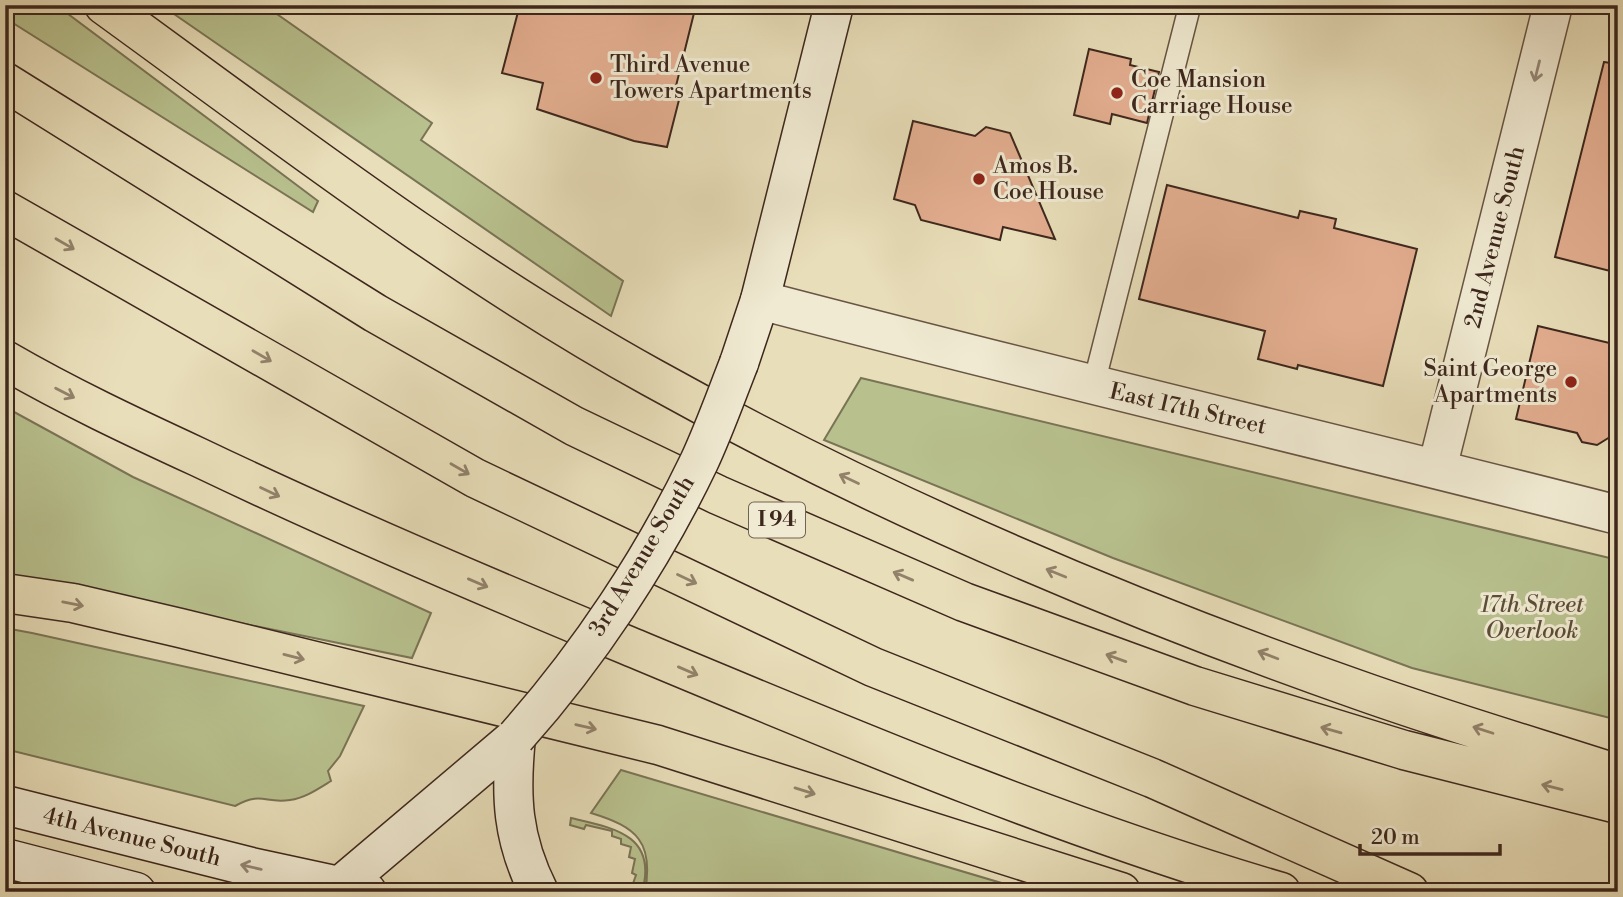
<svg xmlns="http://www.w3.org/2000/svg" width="1623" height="897" font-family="'Libre Bodoni',serif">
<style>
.green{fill:#b8c18e;stroke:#7a7456;stroke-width:2}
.building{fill:#e3ae90;stroke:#3d271d;stroke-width:2}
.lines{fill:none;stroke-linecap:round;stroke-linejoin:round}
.lane-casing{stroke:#685544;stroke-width:24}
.street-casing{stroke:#685544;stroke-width:41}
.secondary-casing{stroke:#3d271d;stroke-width:41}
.highway-casing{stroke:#3d271d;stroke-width:41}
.lane{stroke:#f0ead2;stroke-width:21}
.street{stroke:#f0ead2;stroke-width:38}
.secondary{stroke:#f0ead2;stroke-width:38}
.highway{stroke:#e8deb9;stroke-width:38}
.secondary-bridge-casing{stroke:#3d271d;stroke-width:41;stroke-linecap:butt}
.secondary-bridge{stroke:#f0ead2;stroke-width:38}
.oneway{stroke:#968878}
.oneway2{stroke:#92826b}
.poi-dot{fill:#8f2418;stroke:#f0ead2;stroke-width:2.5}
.labels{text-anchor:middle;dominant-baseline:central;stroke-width:6;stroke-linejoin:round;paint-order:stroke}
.shield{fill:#f0ead2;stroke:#736253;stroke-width:2}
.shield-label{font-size:21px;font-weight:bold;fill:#3d271d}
.poi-label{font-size:23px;fill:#3d271d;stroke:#f0ead2;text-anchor:start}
.street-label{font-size:23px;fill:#3d271d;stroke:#f0ead2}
.park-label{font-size:23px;font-style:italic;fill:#5c4e39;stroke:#f0ead2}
</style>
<rect width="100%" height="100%" fill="#e8deb9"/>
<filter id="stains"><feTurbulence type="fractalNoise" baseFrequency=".00286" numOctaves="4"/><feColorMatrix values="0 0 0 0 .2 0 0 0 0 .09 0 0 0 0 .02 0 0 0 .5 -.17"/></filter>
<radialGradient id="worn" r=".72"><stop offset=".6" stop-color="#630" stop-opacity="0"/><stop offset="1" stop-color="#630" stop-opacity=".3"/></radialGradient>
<path class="green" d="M 5,5 L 56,5 L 318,201 L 313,212 L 5,18 Z
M 161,5 L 264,5 L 432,123 L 421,140 L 623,281 L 611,316 Z
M 861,378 L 1618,560 L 1618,720 L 1412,668 L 1113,558 L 824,440 Z
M 5,407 L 133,477 L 431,613 L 412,658 L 5,575 Z
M 5,628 L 32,633 L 364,706 L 340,756 L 328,771 L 331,781 C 318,789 305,798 290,800 C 264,804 263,791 235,806 L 5,749 Z
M 621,770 L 1032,892 L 645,892 C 654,842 637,827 591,813 Z
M 571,818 C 614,828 658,835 642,892 L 630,892 L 636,875 L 632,873 L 635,859 L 629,857 L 631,847 L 621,844 L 621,839 L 612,836 L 612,831 L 586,825 L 584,829 L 570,825 Z"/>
<path class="building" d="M 531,5 L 696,5 L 674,94 L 680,96 L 667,147 L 634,141 L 537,109 L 543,83 L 502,73 L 518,12 Z
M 1089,49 L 1131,59 L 1130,65 L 1159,72 L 1147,123 L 1112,114 L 1110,124 L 1074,115 Z
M 1604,62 L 1618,64 L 1618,273 L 1555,257 Z
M 913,121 L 975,136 L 986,127 L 1010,133 L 1055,239 L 1003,227 L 1000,240 L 921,220 L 915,205 L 894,199 Z
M 1167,185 L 1298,218 L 1300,211 L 1336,219 L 1334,228 L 1417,249 L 1383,386 L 1298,365 L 1297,369 L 1258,359 L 1265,331 L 1139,299 Z
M 1538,326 L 1618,345 L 1618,432 L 1597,445 L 1582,442 L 1577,433 L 1516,419 Z"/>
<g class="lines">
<defs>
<path id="lane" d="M 1093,387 L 1190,5"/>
<path id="street" d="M 760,300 C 1045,375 1332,442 1618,515
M 1437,469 L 1553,5"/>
<path id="secondary" d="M 739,363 L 760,300 L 834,5
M 516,737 C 510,796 512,839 539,892
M 5,805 L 251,867 L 367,892
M 5,858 L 136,892
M 333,892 L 516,737"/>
<path id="highway" d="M 104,5 C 282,134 458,270 651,377 C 875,502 1114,604 1356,689 C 1443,720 1531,746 1618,774
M 5,82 L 375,313 L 574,426 L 718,495 L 964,602 L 1195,686 L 1404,750 L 1618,804
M 5,210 L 475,478 L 873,667 L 1152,778 L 1409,892
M 5,360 C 67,396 133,427 198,457 C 338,524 481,585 624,644 C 840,734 1056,826 1281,892
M 5,593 L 73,603 L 180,628 L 658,745 L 1121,892"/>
</defs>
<use href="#lane" class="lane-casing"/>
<use href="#street" class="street-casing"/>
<use href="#secondary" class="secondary-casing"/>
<use href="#highway" class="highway-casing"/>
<use href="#lane" class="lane"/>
<use href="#street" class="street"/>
<use href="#secondary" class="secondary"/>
<use href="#highway" class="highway"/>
<defs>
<path id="secondary-bridge" d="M 516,737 C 588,656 652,560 699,462 C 714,430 726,396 739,363"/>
</defs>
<use href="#secondary-bridge" class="secondary-bridge-casing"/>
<use href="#secondary-bridge" class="secondary-bridge"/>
</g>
<defs><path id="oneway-shaft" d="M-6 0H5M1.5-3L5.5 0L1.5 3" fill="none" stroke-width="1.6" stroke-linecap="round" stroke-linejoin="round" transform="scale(1.75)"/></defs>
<g class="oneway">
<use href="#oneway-shaft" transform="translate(1537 71) rotate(104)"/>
<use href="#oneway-shaft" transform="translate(251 867) rotate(-167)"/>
</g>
<g class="oneway2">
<use href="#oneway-shaft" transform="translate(65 244) rotate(30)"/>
<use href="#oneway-shaft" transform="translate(262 356) rotate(30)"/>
<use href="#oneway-shaft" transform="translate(65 393) rotate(27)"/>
<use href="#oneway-shaft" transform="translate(460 469) rotate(30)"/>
<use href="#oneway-shaft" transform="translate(849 479) rotate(-155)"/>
<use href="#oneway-shaft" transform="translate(270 492) rotate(25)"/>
<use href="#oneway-shaft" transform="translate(1056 573) rotate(-158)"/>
<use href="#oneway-shaft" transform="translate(903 576) rotate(-157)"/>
<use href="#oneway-shaft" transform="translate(687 579) rotate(25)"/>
<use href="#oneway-shaft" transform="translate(478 583) rotate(23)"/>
<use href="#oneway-shaft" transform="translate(73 604) rotate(11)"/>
<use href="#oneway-shaft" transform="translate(1268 655) rotate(-159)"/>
<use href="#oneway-shaft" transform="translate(294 657) rotate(14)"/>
<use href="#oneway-shaft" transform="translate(1116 658) rotate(-160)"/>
<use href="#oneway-shaft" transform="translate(688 671) rotate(23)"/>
<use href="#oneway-shaft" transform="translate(586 727) rotate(13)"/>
<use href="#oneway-shaft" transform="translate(1331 730) rotate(-164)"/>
<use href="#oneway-shaft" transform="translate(1483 730) rotate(-162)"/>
<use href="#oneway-shaft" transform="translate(1552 787) rotate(-166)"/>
<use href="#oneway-shaft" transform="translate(805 791) rotate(17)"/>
</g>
<g class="poi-dot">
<circle cx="596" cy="78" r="7"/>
<circle cx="1117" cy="93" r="7"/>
<circle cx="979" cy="179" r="7"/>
<circle cx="1571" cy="382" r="7"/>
</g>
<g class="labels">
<rect class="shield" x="749" y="502.5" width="56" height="35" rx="5"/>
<g class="shield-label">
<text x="777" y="520">I 94</text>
</g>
<g class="poi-label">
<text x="610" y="65">Third Avenue<tspan x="610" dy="26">Towers Apartments</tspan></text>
<text x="1131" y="80">Coe Mansion<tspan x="1131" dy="26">Carriage House</tspan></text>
<text x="993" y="166">Amos B.<tspan x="993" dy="26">Coe House</tspan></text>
<text x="1557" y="369" text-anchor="end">Saint George<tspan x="1557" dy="26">Apartments</tspan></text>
</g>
<g class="street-label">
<text transform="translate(1495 237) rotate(-76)">2nd Avenue South</text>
<text transform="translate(1188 409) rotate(13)">East 17th Street</text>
<text transform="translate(642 556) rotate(-59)">3rd Avenue South</text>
<text transform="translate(132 837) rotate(14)">4th Avenue South</text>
</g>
<g class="park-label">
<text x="1532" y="605">17th Street<tspan x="1532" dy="26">Overlook</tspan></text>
</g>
</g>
<rect width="1623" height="897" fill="none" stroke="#e8deb9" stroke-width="28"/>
<rect x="7" y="7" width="1609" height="883" fill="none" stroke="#3d271d" stroke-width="3.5"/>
<rect x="14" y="14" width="1595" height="869" fill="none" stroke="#3d271d" stroke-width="2"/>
<path d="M1360 844v10h140v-10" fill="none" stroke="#3d271d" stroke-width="3.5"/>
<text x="1371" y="844" font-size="21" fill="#3d271d" stroke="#f0ead2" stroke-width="5" paint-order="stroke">20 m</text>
<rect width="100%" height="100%" filter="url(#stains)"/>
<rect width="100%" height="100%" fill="url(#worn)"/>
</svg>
